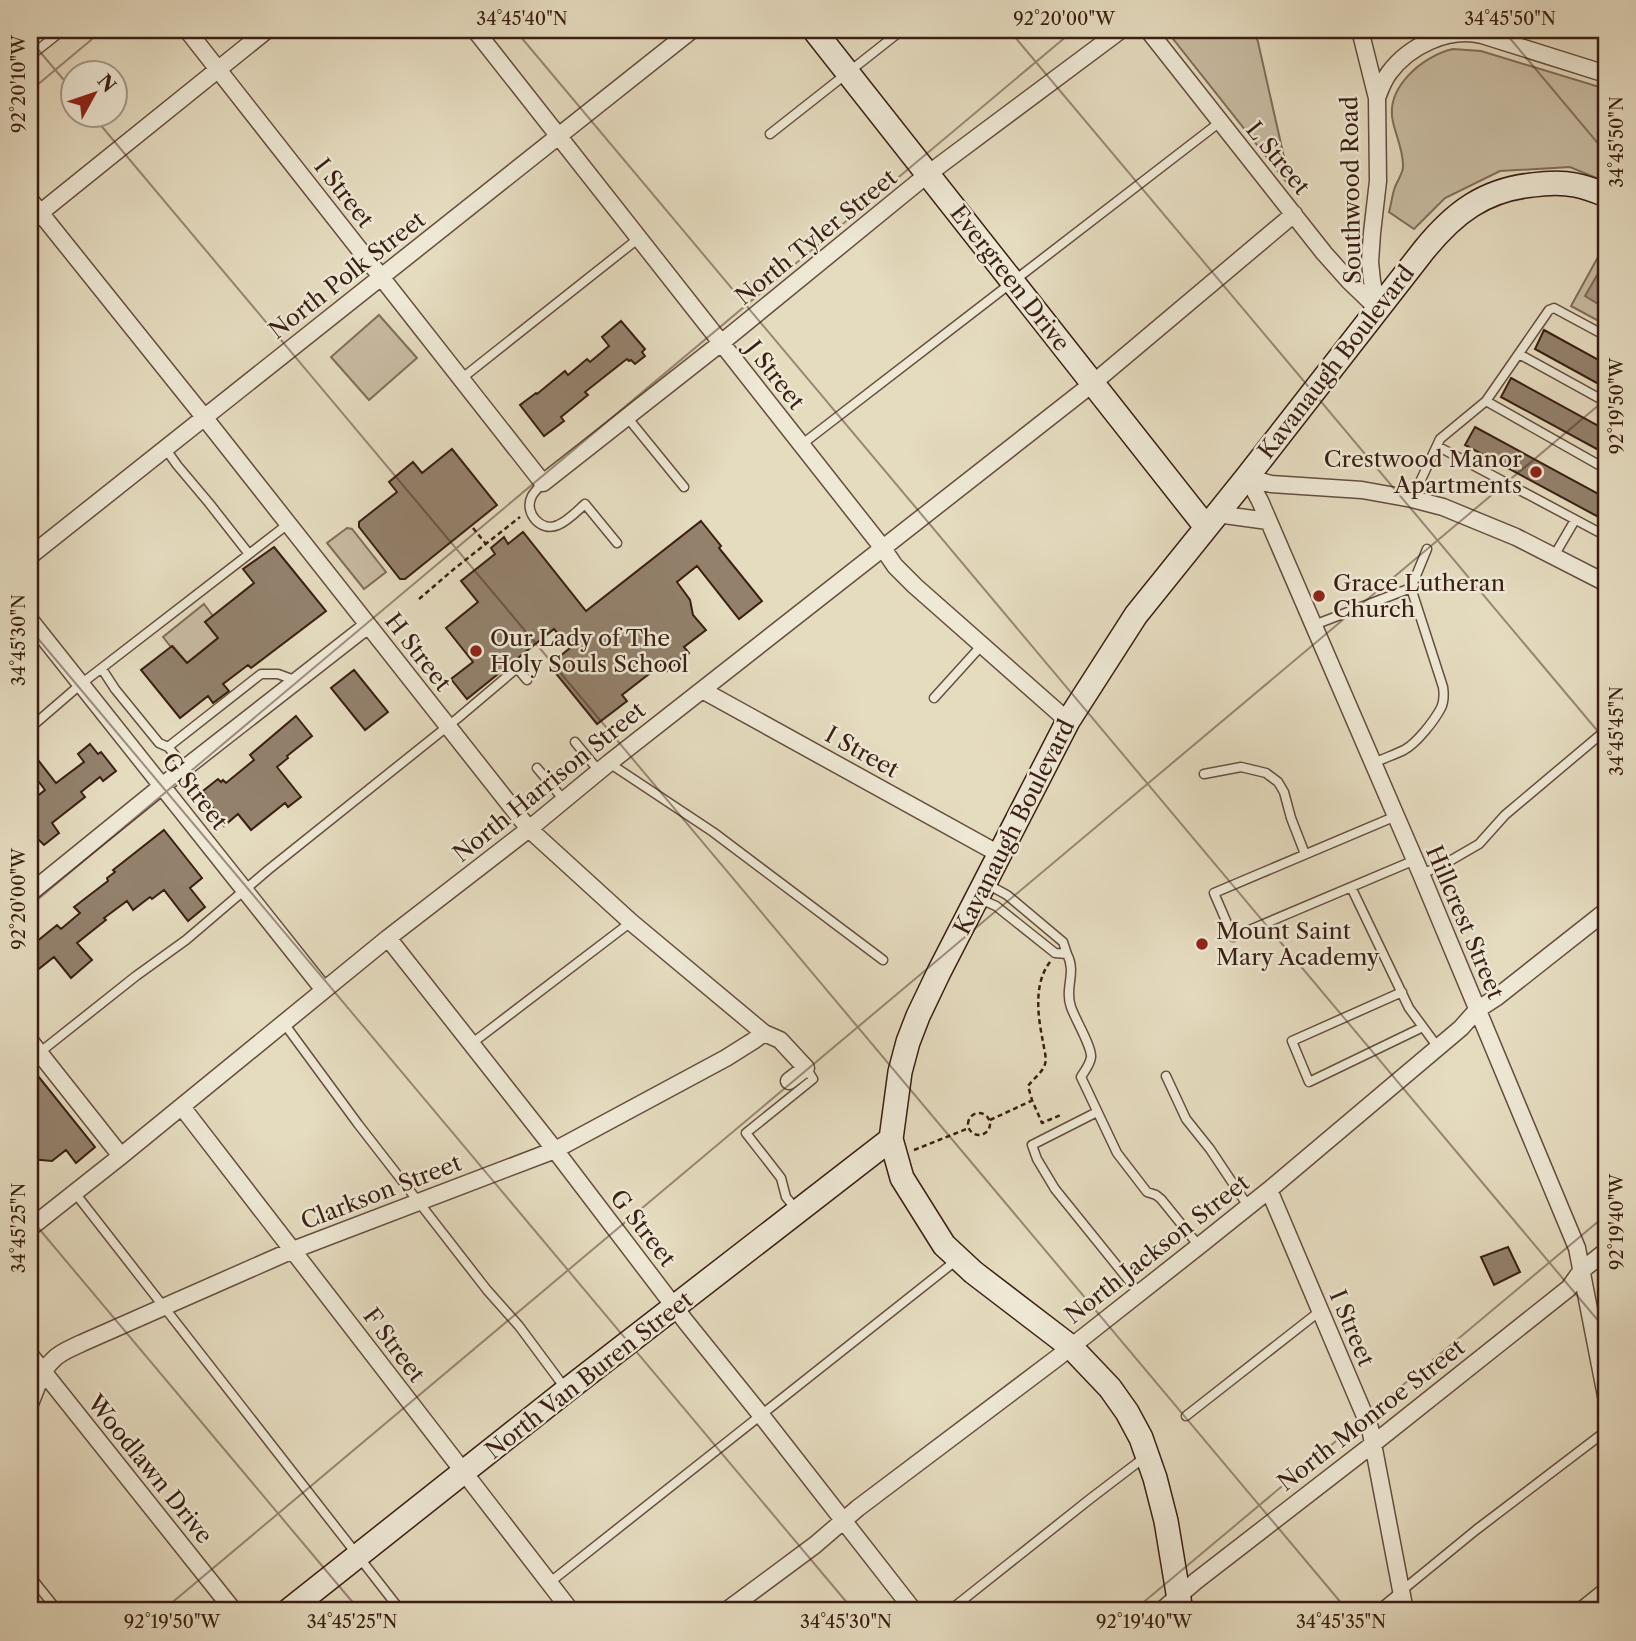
<svg xmlns="http://www.w3.org/2000/svg" width="1636" height="1641" font-family="'Libre Caslon Text',serif">
<style>
.green{fill:#c8bba2;stroke:#816d5a;stroke-width:2}
.water{fill:#ab9b85;stroke:#7e6957;stroke-width:2}
.building{fill:#93816c;stroke:#3a1f13;stroke-width:2}
.lines{fill:none;stroke-linecap:round;stroke-linejoin:round}
.lane-casing{stroke:#654e3e;stroke-width:11}
.street-casing{stroke:#654e3e;stroke-width:19}
.secondary-casing{stroke:#3a1f13;stroke-width:26}
.path{stroke:#3a1f13;stroke-width:2.5;stroke-dasharray:5 3.5;stroke-linecap:butt}
.lane{stroke:#eee8d5;stroke-width:8}
.street{stroke:#eee8d5;stroke-width:16}
.secondary{stroke:#eee8d5;stroke-width:23}
.ticks{fill:none;stroke:#3a1f13;stroke-width:2;stroke-opacity:0.45}
.poi-dot{fill:#8f2418;stroke:#eee8d5;stroke-width:2.5}
.labels{text-anchor:middle;dominant-baseline:central;stroke-width:5;stroke-linejoin:round;paint-order:stroke}
.street-label{font-size:23px;fill:#3a1f13;stroke:#eee8d5}
.poi-label{font-size:23px;fill:#3a1f13;stroke:#eee8d5;text-anchor:start}
.neatline{fill:none;stroke:#3a1f13;stroke-width:2.5}
.ticks-label{font-size:18px;text-anchor:middle;fill:#3a1f13}
</style>
<rect width="100%" height="100%" fill="#e5dbbf"/>
<filter id="stains"><feTurbulence type="fractalNoise" baseFrequency=".00286" numOctaves="4"/><feColorMatrix values="0 0 0 0 .2 0 0 0 0 .09 0 0 0 0 .02 0 0 0 .5 -.17"/></filter>
<radialGradient id="worn" r=".72"><stop offset=".6" stop-color="#630" stop-opacity="0"/><stop offset="1" stop-color="#630" stop-opacity=".3"/></radialGradient>
<path class="green" d="M 1166,30 L 1254,30 L 1258,42 L 1291,188 Z
M 1453,49 L 1481,51 L 1606,89 L 1606,182 L 1570,167 L 1500,171 L 1445,198 L 1414,229 L 1389,212 C 1391,205 1392,197 1394,190 C 1396,182 1404,173 1403,165 C 1403,150 1396,136 1393,122 C 1385,88 1422,56 1453,49 Z
M 1598,257 L 1606,262 L 1606,320 L 1604,324 L 1571,306 Z
M 379,315 L 417,358 L 369,400 L 331,357 Z
M 347,528 L 352,529 L 386,572 L 364,589 L 327,543 Z
M 204,604 L 213,616 L 205,622 L 223,634 L 187,663 L 173,646 L 171,647 L 163,637 Z"/>
<path class="water" d="M 1600,270 L 1606,273 L 1606,294 L 1600,305 L 1585,296 Z"/>
<path class="building" d="M 621,321 L 645,349 L 642,352 L 645,356 L 635,364 L 631,360 L 629,361 L 627,359 L 623,362 L 585,392 L 588,395 L 561,417 L 564,421 L 544,436 L 520,405 L 536,393 L 537,394 L 565,371 L 568,375 L 587,359 L 590,362 L 609,346 L 602,337 Z
M 1544,330 L 1606,364 L 1606,388 L 1535,349 Z
M 1511,378 L 1606,430 L 1606,454 L 1501,397 Z
M 1475,427 L 1606,498 L 1606,521 L 1465,445 Z
M 452,449 L 497,505 L 405,579 L 400,579 L 359,527 L 359,522 L 397,492 L 389,482 L 413,462 L 422,473 Z
M 701,521 L 721,546 L 719,548 L 762,601 L 739,619 L 697,566 L 677,582 L 690,600 L 693,615 L 706,630 L 684,647 L 689,653 L 667,671 L 662,664 L 622,695 L 627,701 L 597,724 L 549,665 L 570,648 L 554,629 L 467,699 L 451,679 L 473,662 L 446,628 L 478,602 L 461,581 L 495,554 L 491,548 L 504,537 L 508,544 L 523,532 L 586,611 Z
M 274,547 L 326,611 L 251,668 L 248,665 L 223,684 L 229,691 L 213,703 L 208,696 L 180,718 L 141,670 L 172,646 L 187,663 L 218,638 L 205,622 L 254,583 L 243,569 Z
M 354,670 L 388,712 L 365,730 L 331,688 Z
M 296,716 L 312,736 L 287,756 L 288,758 L 277,767 L 301,797 L 288,807 L 285,803 L 251,830 L 238,814 L 224,826 L 214,815 L 217,813 L 204,797 L 206,795 L 203,791 L 218,779 L 221,782 L 223,780 L 226,783 L 254,760 L 250,755 Z
M 90,744 L 98,754 L 101,752 L 116,771 L 103,781 L 100,777 L 81,792 L 85,797 L 52,823 L 59,833 L 44,845 L 37,838 L 30,844 L 30,802 L 45,790 L 30,770 L 30,766 L 38,760 L 56,783 L 84,762 L 78,754 Z
M 164,830 L 202,878 L 190,888 L 205,907 L 188,921 L 164,890 L 152,899 L 150,897 L 133,910 L 127,901 L 104,918 L 106,920 L 77,943 L 92,960 L 71,978 L 54,957 L 30,976 L 30,947 L 57,925 L 61,929 L 80,913 L 74,907 L 108,881 L 107,878 L 115,872 L 113,870 Z
M 30,1066 L 95,1147 L 76,1163 L 66,1150 L 52,1161 L 30,1159 Z
M 1508,1247 L 1520,1272 L 1494,1285 L 1481,1257 Z"/>
<g class="lines">
<defs>
<path id="lane" d="M 30,56 L 63,30
M 770,134 L 902,30
M 1519,354 L 1606,402
M 461,379 L 639,238
M 1486,401 L 1606,469
M 627,417 L 684,487
M 801,445 L 1220,122
M 1437,446 L 1606,536
M 165,448 L 177,465 L 209,503 L 249,554
M 543,483 C 539,487 534,492 532,496 C 523,512 541,533 558,525 C 568,521 577,511 585,504 L 617,543
M 1412,499 L 1440,439 L 1486,401 L 1549,310 L 1554,308 L 1606,336
M 1554,556 L 1575,520
M 1314,625 L 1411,588
M 102,669 L 115,689 L 159,743 L 168,747 L 186,768
M 934,698 L 982,645
M 30,728 L 81,684 L 288,524
M 575,742 L 599,771
M 168,747 L 261,674 L 278,674 L 297,681
M 609,763 L 713,832 L 883,960
M 1374,763 C 1384,758 1394,755 1404,750 C 1417,743 1434,721 1441,708 C 1444,702 1444,694 1443,687 L 1411,588 L 1427,549
M 537,768 L 564,800
M 1204,774 L 1241,767 L 1266,773 L 1278,782 L 1284,792 L 1291,818 L 1305,854
M 1396,816 L 1214,893 L 1233,937 L 1415,860
M 1421,874 L 1441,866 L 1479,844 L 1505,815 L 1606,730
M 1351,887 L 1409,1008 L 1437,1046
M 980,899 L 996,906 L 1055,953 L 1067,954 L 1063,942 L 1007,895 L 985,883
M 1067,954 C 1077,973 1064,988 1071,1007 C 1075,1019 1092,1047 1091,1057 C 1090,1065 1085,1070 1081,1077 L 1117,1153 L 1147,1192 L 1156,1195 L 1161,1199 L 1199,1246
M 1402,992 L 1292,1041 L 1309,1082 L 1423,1027
M 283,1022 L 358,1124 L 487,1290 L 519,1326 L 565,1388
M 471,1044 L 631,922
M 39,1053 L 136,976 L 186,940 L 268,870 L 458,718 L 517,668 L 527,680
M 1166,1076 L 1186,1119 L 1210,1149 L 1248,1206
M 1097,1112 L 1032,1145 L 1037,1159 L 1055,1189 L 1139,1293
M 75,1193 L 401,1611
M 795,1208 L 786,1197 L 781,1178 L 746,1133 L 813,1079 L 806,1068
M 1186,1416 L 1320,1311
M 30,1576 L 58,1611
M 549,1583 L 958,1259
M 949,1611 L 1090,1499 L 1145,1457
M 1377,1611 L 1476,1530 L 1606,1431"/>
<path id="street" d="M 187,30 L 543,483 L 721,343 L 928,174 L 1121,30
M 475,30 L 882,547 L 895,566 L 915,586 L 1068,721
M 1148,30 L 1324,253 L 1349,281 L 1378,309
M 1360,30 L 1377,98 L 1378,181 L 1372,233 L 1370,262 L 1372,281 L 1378,309
M 1477,30 L 1482,35 L 1606,74
M 1377,98 C 1380,90 1383,81 1389,73 C 1409,46 1448,27 1482,35
M 30,200 L 204,417 L 529,829 L 631,922 L 764,1033 L 780,1040 L 806,1068 L 789,1081
M 30,221 L 267,30
M 1247,477 L 1260,501 L 1421,874 L 1577,1248 L 1606,1396
M 1247,477 L 1271,484 L 1362,490 L 1412,499 L 1443,507 L 1516,537 L 1606,583
M 1217,514 L 1268,521
M 30,556 L 692,30
M 30,620 L 324,990
M 702,690 L 999,854
M 30,893 L 162,786 L 368,625
M 388,938 L 555,1150 L 686,1322 L 761,1415 L 914,1611
M 30,1041 L 121,1156
M 182,1107 L 571,1611
M 1269,1190 L 1370,1428 L 1405,1611
M 30,1228 L 121,1156 L 388,938 L 529,829 L 609,763 L 1092,384 L 1294,214
M 30,1355 L 234,1611
M 30,1404 C 36,1390 41,1371 53,1360 C 60,1352 72,1348 82,1343 L 293,1250 L 555,1150 L 726,1058 L 753,1041 L 764,1033
M 726,1611 L 815,1545 L 858,1508 L 1057,1358 L 1199,1246 L 1269,1190 L 1461,1028 L 1477,1010 L 1497,997 L 1606,911
M 1161,1611 L 1196,1581 L 1373,1444 L 1569,1288 L 1581,1271 L 1606,1251
M 1581,1611 L 1606,1591"/>
<path id="secondary" d="M 814,30 L 1206,527
M 288,1611 L 567,1390 L 891,1139
M 1181,1611 L 1166,1521 L 1155,1478 L 1141,1438 L 1127,1412 L 1110,1388 L 1071,1347 L 973,1272 L 944,1245 L 902,1178 L 891,1139 L 900,1072 L 908,1042 L 918,1016 L 939,972 L 1068,721 L 1136,615 L 1247,477 L 1424,250 C 1454,213 1484,190 1532,185 C 1546,183 1561,182 1575,185 C 1586,187 1596,191 1606,195"/>
</defs>
<use href="#lane" class="lane-casing"/>
<use href="#street" class="street-casing"/>
<use href="#secondary" class="secondary-casing"/>
<path class="path" d="M 473,528 L 486,544
M 419,599 L 454,569 L 520,517
M 1050,962 C 1033,984 1038,1017 1043,1042 C 1044,1049 1047,1058 1045,1064 C 1043,1072 1033,1079 1028,1086 L 1032,1100 L 1042,1123 L 1063,1114
M968 1124a11 11 0 1 1 22 0a11 11 0 1 1-22 0Z
M 990,1120 L 1031,1101
M 914,1150 L 969,1128"/>
<use href="#lane" class="lane"/>
<use href="#street" class="street"/>
<use href="#secondary" class="secondary"/>
</g>
<path class="ticks" d="M 515,30 L 1606,1330M 1009,30 L 1606,741M 1503,30 L 1606,153M 30,40 L 74,92M 30,91 L 103,30M 93,116 L 1348,1611M 30,629 L 854,1611M 30,906 L 1074,30M 30,1218 L 360,1611M 162,1611 L 1606,399M 1133,1611 L 1606,1215"/>
<g class="poi-dot">
<circle cx="1536" cy="472" r="7"/>
<circle cx="1319" cy="596" r="7"/>
<circle cx="476" cy="651" r="7"/>
<circle cx="1202" cy="944" r="7"/>
</g>
<g class="labels">
<g class="street-label">
<text transform="translate(1278 158) rotate(51)">L Street</text>
<text transform="translate(1351 190) rotate(-91)">Southwood Road</text>
<text transform="translate(344 193) rotate(52)">I Street</text>
<text transform="translate(816 237) rotate(-39)">North Tyler Street</text>
<text transform="translate(347 275) rotate(-38)">North Polk Street</text>
<text transform="translate(1010 278) rotate(52)">Evergreen Drive</text>
<text transform="translate(1336 362) rotate(-52)">Kavanaugh Boulevard</text>
<text transform="translate(775 375) rotate(52)">J Street</text>
<text transform="translate(418 652) rotate(52)">H Street</text>
<text transform="translate(862 752) rotate(29)">I Street</text>
<text transform="translate(549 782) rotate(-39)">North Harrison Street</text>
<text transform="translate(195 791) rotate(52)">G Street</text>
<text transform="translate(1014 827) rotate(-63)">Kavanaugh Boulevard</text>
<text transform="translate(1465 922) rotate(67)">Hillcrest Street</text>
<text transform="translate(381 1192) rotate(-21)">Clarkson Street</text>
<text transform="translate(643 1228) rotate(52)">G Street</text>
<text transform="translate(1157 1249) rotate(-38)">North Jackson Street</text>
<text transform="translate(1352 1328) rotate(67)">I Street</text>
<text transform="translate(394 1345) rotate(53)">F Street</text>
<text transform="translate(589 1375) rotate(-38)">North Van Buren Street</text>
<text transform="translate(1371 1415) rotate(-38)">North Monroe Street</text>
<text transform="translate(150 1469) rotate(51)">Woodlawn Drive</text>
</g>
<g class="poi-label">
<text x="1522" y="459" text-anchor="end">Crestwood Manor<tspan x="1522" dy="26">Apartments</tspan></text>
<text x="1333" y="583">Grace Lutheran<tspan x="1333" dy="26">Church</tspan></text>
<text x="490" y="638">Our Lady of The<tspan x="490" dy="26">Holy Souls School</tspan></text>
<text x="1216" y="931">Mount Saint<tspan x="1216" dy="26">Mary Academy</tspan></text>
</g>
</g>
<rect width="1636" height="1641" fill="none" stroke="#e5dbbf" stroke-width="77"/>
<g transform="translate(94 94) rotate(50)"><circle r="33" fill="#eee8d5" stroke="#a69887" stroke-width="2"/>
<path d="M0-5L12 26L0 18L-12 26Z" fill="#8f2418"/>
<text y="-10" font-size="19" font-weight="bold" text-anchor="middle" fill="#3a1f13">N</text>
</g>
<rect x="38" y="38" width="1560" height="1564" class="neatline"/>
<g class="ticks-label">
<text x="522" y="25">34°45'40"N</text>
<text x="1064" y="25">92°20'00"W</text>
<text x="1510" y="25">34°45'50"N</text>
<text transform="translate(19 84) rotate(-90)" y="6">92°20'10"W</text>
<text transform="translate(1617 142) rotate(-90)" y="6">34°45'50"N</text>
<text transform="translate(1617 406) rotate(-90)" y="6">92°19'50"W</text>
<text transform="translate(19 640) rotate(-90)" y="6">34°45'30"N</text>
<text transform="translate(1617 731) rotate(-90)" y="6">34°45'45"N</text>
<text transform="translate(19 899) rotate(-90)" y="6">92°20'00"W</text>
<text transform="translate(1617 1222) rotate(-90)" y="6">92°19'40"W</text>
<text transform="translate(19 1228) rotate(-90)" y="6">34°45'25"N</text>
<text x="172" y="1628">92°19'50"W</text>
<text x="352" y="1628">34°45'25"N</text>
<text x="846" y="1628">34°45'30"N</text>
<text x="1144" y="1628">92°19'40"W</text>
<text x="1341" y="1628">34°45'35"N</text>
</g>
<rect width="100%" height="100%" filter="url(#stains)"/>
<rect width="100%" height="100%" fill="url(#worn)"/>
</svg>
